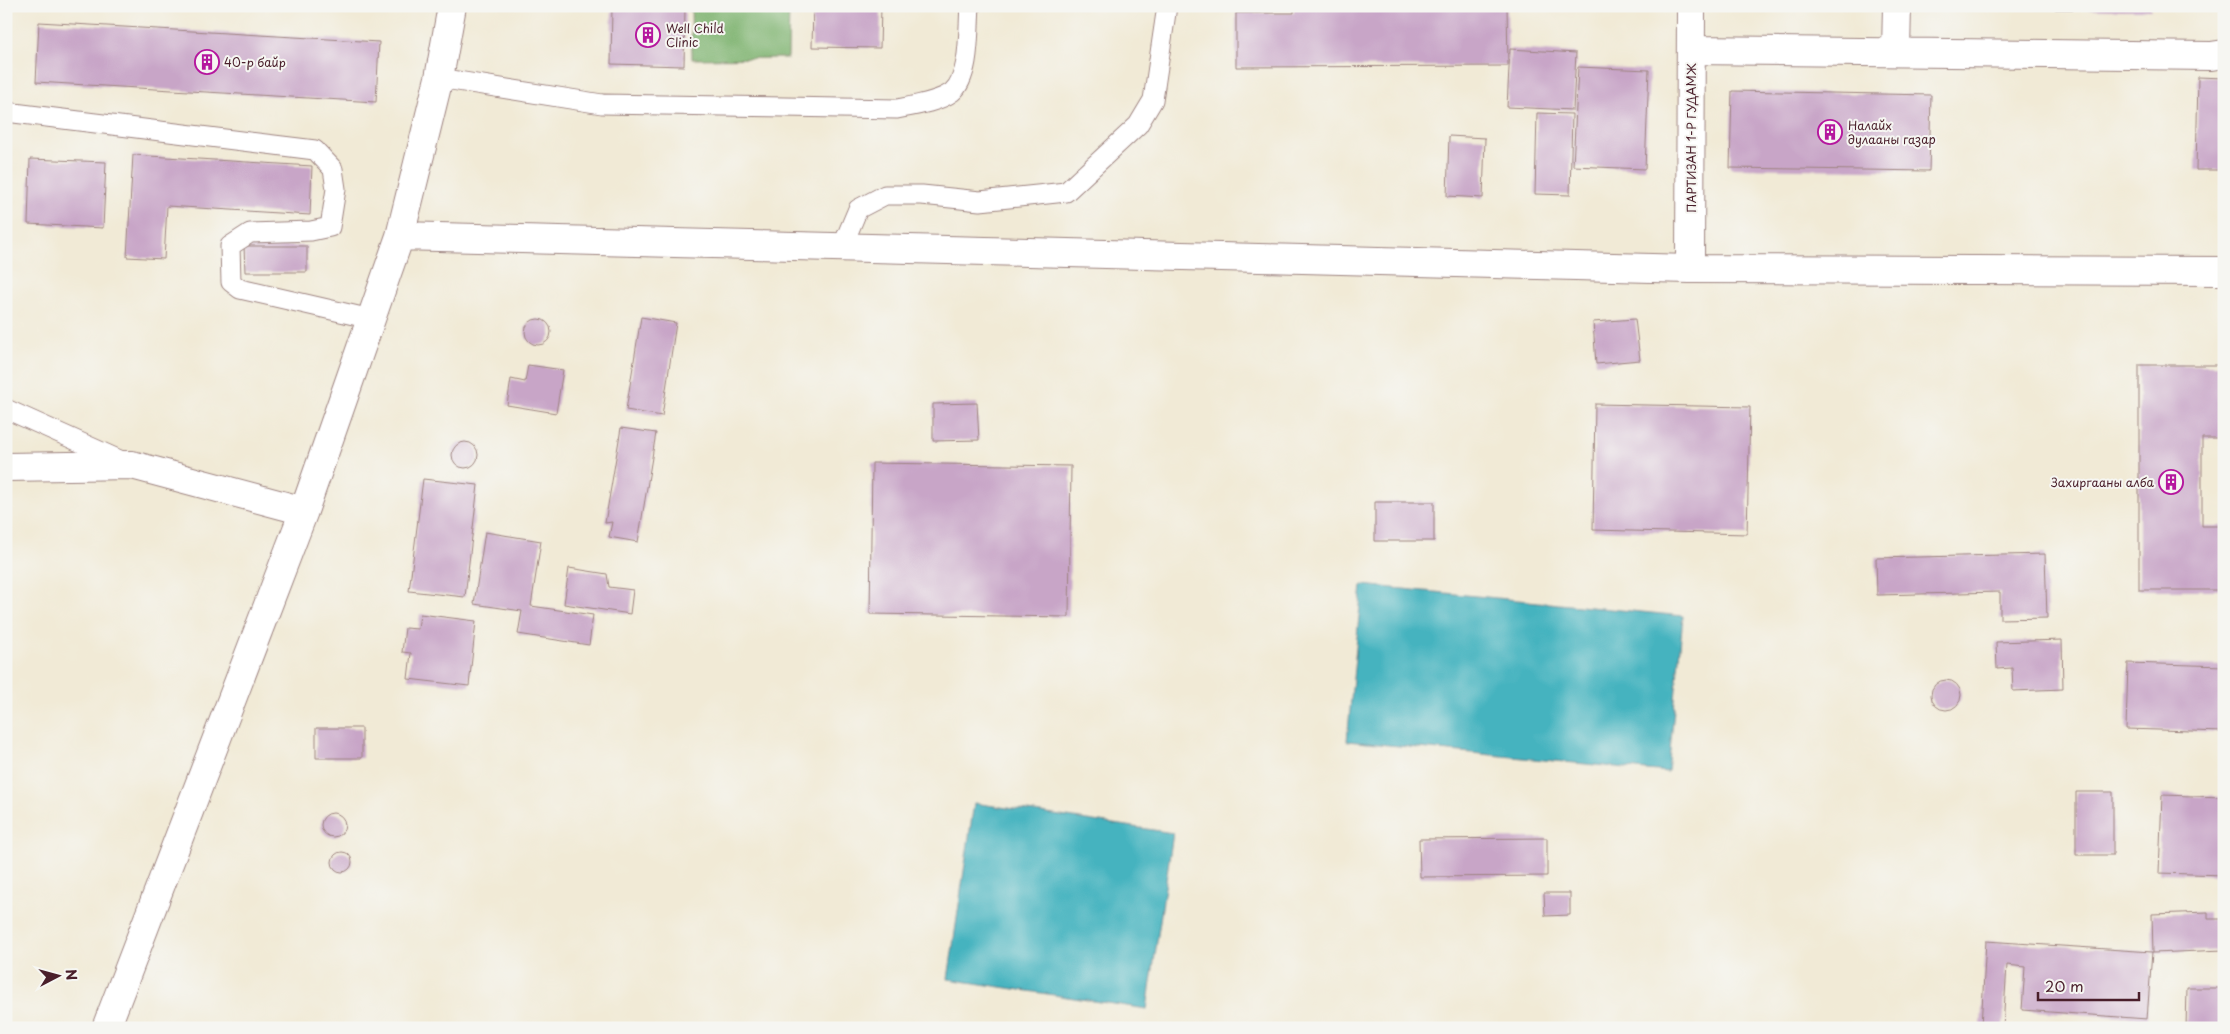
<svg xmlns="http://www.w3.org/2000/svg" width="2230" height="1034" font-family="'Playpen Sans',sans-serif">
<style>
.forest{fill:#7db26e;stroke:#64684c}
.water{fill:#45b3bf;stroke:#486975}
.building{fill:#c8a5c7}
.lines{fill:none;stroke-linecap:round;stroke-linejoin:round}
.lane-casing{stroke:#9e8480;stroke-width:21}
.street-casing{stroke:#9e8480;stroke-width:30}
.lane{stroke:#fff;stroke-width:19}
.street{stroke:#fff;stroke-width:28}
.labels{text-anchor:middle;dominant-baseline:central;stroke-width:4;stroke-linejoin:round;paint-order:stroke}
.poi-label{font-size:12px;fill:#4a1f2b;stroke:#f6f6f2;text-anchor:start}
.street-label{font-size:12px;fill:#4a1f2b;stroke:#f6f6f2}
</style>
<rect width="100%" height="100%" fill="#f6f6f2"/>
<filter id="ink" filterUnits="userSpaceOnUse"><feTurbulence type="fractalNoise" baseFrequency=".02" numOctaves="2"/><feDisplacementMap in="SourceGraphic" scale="10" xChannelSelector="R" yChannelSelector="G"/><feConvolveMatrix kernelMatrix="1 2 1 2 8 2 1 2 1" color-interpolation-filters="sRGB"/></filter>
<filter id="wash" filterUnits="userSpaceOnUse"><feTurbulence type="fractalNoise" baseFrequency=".0096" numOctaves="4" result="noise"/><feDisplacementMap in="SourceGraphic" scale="20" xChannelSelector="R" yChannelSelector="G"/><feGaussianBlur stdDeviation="1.12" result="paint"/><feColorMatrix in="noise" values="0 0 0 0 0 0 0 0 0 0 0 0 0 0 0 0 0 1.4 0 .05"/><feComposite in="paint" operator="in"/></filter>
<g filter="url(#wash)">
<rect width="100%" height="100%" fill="#f1ead6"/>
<path class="forest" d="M 691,6 L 789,6 L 788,58 L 692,59 Z"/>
<path class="water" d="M 1362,585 L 1683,616 L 1668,772 L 1347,741 Z
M 974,803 L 1173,833 L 1147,1009 L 948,979 Z"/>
<g id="blocks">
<path class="building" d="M 612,6 L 685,6 L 684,66 L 611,64 Z
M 813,6 L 881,6 L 880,48 L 812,47 Z
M 1294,6 L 1507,6 L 1508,66 L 1236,67 L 1236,13 L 1294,13 Z
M 1988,6 L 2151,6 L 2151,10 L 1988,9 Z
M 39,22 L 379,42 L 376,102 L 36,82 Z
M 1510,49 L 1576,53 L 1573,110 L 1507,107 Z
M 1578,67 L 1649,70 L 1645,169 L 1573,166 Z
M 2198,77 L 2224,78 L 2224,170 L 2196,170 Z
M 1732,91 L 1931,95 L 1929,171 L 1730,168 Z
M 1537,113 L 1572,114 L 1570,195 L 1535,194 Z
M 1449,136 L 1485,138 L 1483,198 L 1447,196 Z
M 133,155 L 312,166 L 310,215 L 167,206 L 164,259 L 127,257 Z
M 30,159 L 106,162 L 103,228 L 28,224 Z
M 244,246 L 307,246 L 307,272 L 245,272 Z
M 641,317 L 676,323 L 662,416 L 626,410 Z
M 1635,319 L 1640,360 L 1596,364 L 1593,322 Z
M525 332a13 13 0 1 1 26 0a13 13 0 1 1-26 0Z
M 528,365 L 563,370 L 556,413 L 507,405 L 511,379 L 525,382 Z
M 2139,365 L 2224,365 L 2224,438 L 2202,438 L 2202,526 L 2224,526 L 2224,590 L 2139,590 Z
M 977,403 L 979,440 L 933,441 L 933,404 Z
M 1595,404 L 1750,407 L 1747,534 L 1593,530 Z
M 621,428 L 656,433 L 638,542 L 609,537 L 612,522 L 605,523 Z
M452 455a13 13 0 1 1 26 0a13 13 0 1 1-26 0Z
M 872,463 L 1071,466 L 1069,617 L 870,614 Z
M 423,479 L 478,485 L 465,597 L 409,591 Z
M 1375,502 L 1434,502 L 1434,541 L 1375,541 Z
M 485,532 L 541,541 L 531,606 L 593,615 L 589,645 L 518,634 L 522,611 L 474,604 Z
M 2045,554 L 2047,618 L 2000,619 L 2000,592 L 1877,595 L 1876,558 Z
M 569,568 L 607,574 L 609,587 L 633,590 L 630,614 L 564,604 Z
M 420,614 L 476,621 L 469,686 L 408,679 L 411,653 L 402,652 L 405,628 L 418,629 Z
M 2062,640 L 2063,689 L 2013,691 L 2012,668 L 1997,669 L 1996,642 Z
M 2128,663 L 2224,666 L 2224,732 L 2126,729 Z
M1931 695a15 15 0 1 1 30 0a15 15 0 1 1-30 0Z
M 316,728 L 362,728 L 362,758 L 316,758 Z
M 2076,792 L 2113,792 L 2113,855 L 2076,855 Z
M 2162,795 L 2224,797 L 2224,875 L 2159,873 Z
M321 825a12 12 0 1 1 24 0a12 12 0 1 1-24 0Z
M 1547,838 L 1547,876 L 1420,877 L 1419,839 Z
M332 862a10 10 0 1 1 20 0a10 10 0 1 1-20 0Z
M 1544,893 L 1570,893 L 1570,915 L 1545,916 Z
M 2208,912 L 2208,919 L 2224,919 L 2224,950 L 2153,953 L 2152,914 Z
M 1986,941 L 2152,952 L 2147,1019 L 2022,1010 L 2025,967 L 2007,965 L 2003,1027 L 1981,1026 Z
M 2187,988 L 2224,988 L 2224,1028 L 2186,1028 Z"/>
</g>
</g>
<g filter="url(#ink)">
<use href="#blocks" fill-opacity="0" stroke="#9e8480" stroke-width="1"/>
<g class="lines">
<defs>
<path id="lane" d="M 439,78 L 602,104 L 897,109 C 912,106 939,102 952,92 C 971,76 968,29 970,6
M 6,112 L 315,150 L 333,169 L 336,189 L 330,227 L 311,231 L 250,233 L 230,246 L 231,282 L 240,289 L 371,319
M 842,247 L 858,209 L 885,195 L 922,195 L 980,201 L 1066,192 L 1138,125 L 1153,100 L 1167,6
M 6,409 L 124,462"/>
<path id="street" d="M 1691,50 L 2211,56 L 2224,54
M 1896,51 L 1897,6
M 400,236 L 1690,269 L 2224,271
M 1690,269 L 1691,6
M 6,467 L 132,465 L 304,511
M 106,1028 L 304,511 L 400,236 L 439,78 L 452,6"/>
</defs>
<use href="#lane" class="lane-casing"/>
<use href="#street" class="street-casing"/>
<use href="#lane" class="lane"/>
<use href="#street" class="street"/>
</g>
</g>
<defs>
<symbol id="building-ring" viewBox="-11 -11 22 22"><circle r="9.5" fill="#f6f6f2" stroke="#b5179e" stroke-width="1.5"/><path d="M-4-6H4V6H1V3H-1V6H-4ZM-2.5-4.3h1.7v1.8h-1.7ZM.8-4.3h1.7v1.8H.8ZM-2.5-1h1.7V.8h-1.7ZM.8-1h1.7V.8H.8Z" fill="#b5179e"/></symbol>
</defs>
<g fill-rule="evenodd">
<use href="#building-ring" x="634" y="21" width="28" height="28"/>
<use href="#building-ring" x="193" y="48" width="28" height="28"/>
<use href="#building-ring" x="1816" y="118" width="28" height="28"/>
<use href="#building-ring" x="2157" y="468" width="28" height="28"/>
</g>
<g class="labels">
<g class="poi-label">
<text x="666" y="28">Well Child<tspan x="666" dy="14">Clinic</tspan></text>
<text x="224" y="62">40-р байр</text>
<text x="1848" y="125">Налайх<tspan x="1848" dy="14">дулааны газар</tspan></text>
<text x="2154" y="482" text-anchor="end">Захиргааны алба</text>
</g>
<g class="street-label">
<text transform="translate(1691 138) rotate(-90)">ПАРТИЗАН 1-Р ГУДАМЖ</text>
</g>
</g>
<rect width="2230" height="1034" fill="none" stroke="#f6f6f2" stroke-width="25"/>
<g transform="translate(58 976) rotate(84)" stroke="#f6f6f2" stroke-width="4" paint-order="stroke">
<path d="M0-4L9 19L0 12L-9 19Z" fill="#4a1f2b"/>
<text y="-8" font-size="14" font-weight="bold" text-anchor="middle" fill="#4a1f2b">N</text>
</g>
<path d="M2038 992v8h101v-8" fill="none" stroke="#4a1f2b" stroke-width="2.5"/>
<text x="2045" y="992" font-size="15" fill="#4a1f2b" stroke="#f6f6f2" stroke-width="4" paint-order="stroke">20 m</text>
</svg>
